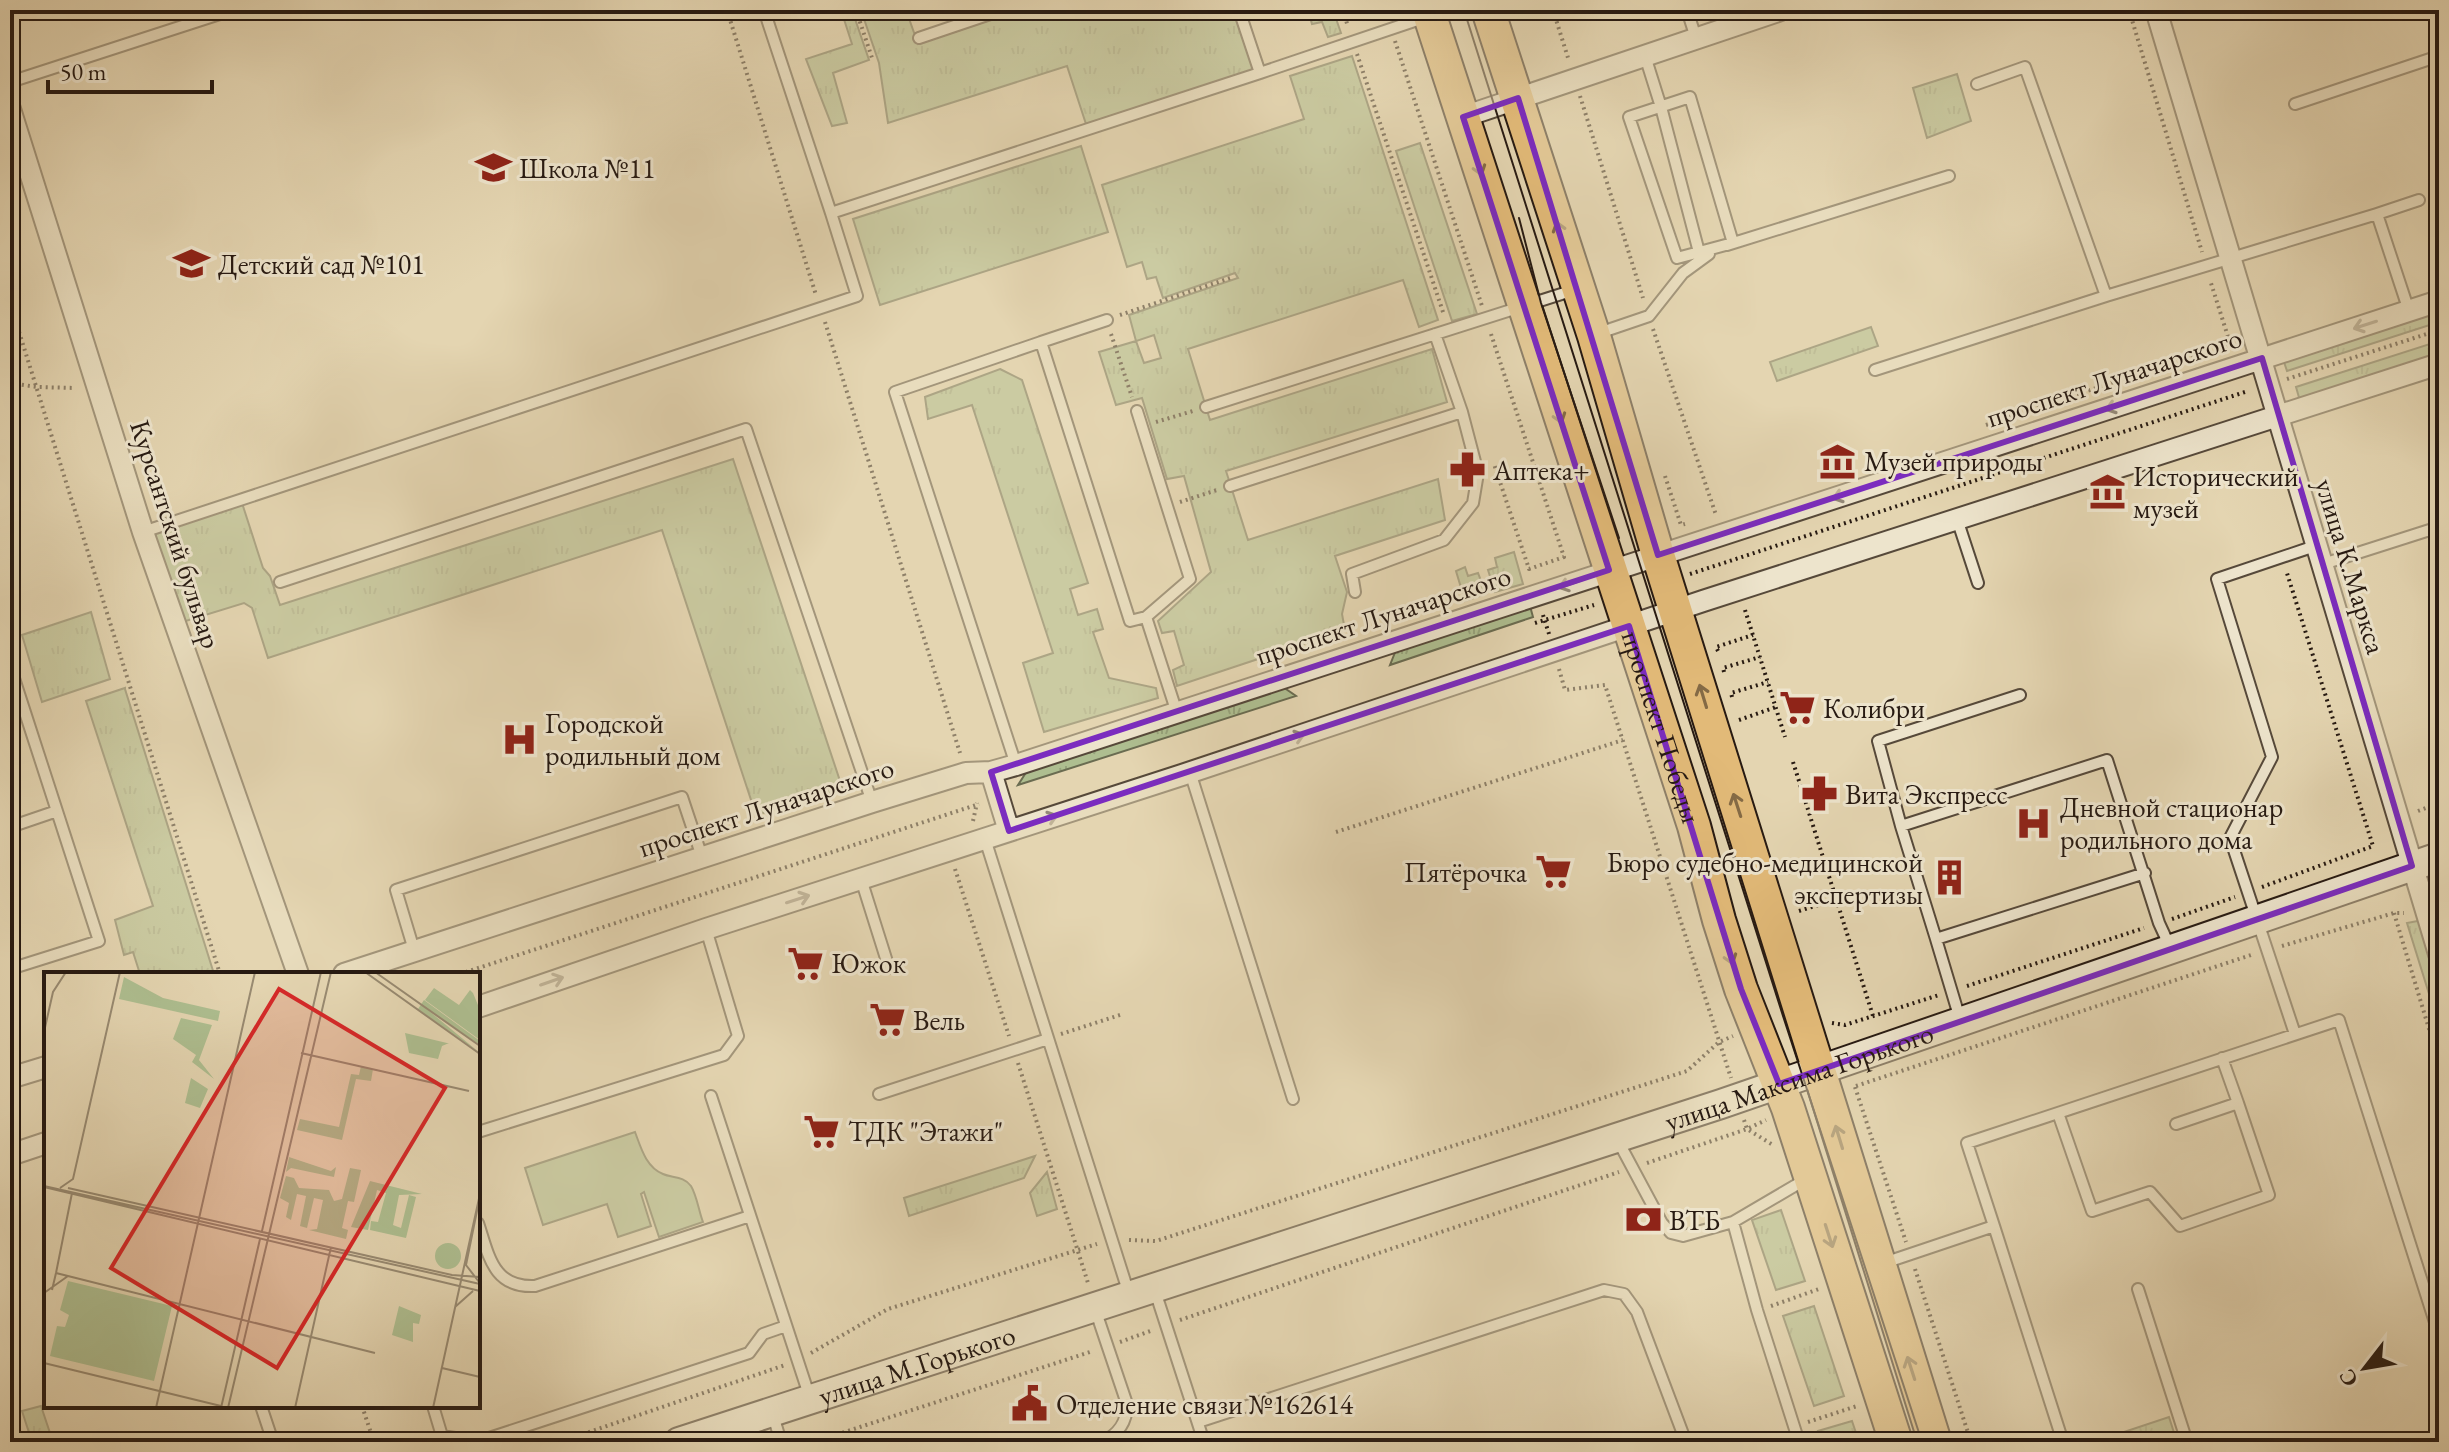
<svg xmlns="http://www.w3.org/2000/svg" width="2449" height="1452" font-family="'EB Garamond',serif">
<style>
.grass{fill:url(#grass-tufts);stroke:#6a6c51;stroke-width:2;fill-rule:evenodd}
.green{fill:#aebe90;stroke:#6a6c51;stroke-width:2}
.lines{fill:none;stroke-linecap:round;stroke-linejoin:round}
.lane-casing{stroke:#56493a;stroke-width:14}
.street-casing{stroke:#56493a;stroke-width:24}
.secondary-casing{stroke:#271a12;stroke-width:32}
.primary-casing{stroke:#271a12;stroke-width:36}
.path{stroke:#271a12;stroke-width:4;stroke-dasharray:2 4;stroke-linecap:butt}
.lane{stroke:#ede4cc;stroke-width:10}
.street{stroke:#ede4cc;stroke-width:20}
.secondary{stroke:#ede4cc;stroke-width:28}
.primary{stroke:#e2ba78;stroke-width:32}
.tram{stroke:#271a12;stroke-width:2}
.oneway{stroke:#846a45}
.oneway2{stroke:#948978}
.marked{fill:none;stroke:#7b2cbf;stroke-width:6;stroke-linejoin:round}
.labels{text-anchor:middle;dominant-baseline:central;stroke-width:6;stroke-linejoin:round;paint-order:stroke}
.poi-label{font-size:28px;fill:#271a12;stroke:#ede4cc;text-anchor:start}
.street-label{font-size:28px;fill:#271a12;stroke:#ede4cc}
.inset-road{fill:none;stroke:#988a71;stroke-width:2}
.view{fill:#d62828;fill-opacity:0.15;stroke:#d62828;stroke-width:4}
.inset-edge{fill:none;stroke:#271a12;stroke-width:4}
</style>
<defs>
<pattern id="grass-tufts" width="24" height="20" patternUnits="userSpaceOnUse" patternTransform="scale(2)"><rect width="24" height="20" fill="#aebe90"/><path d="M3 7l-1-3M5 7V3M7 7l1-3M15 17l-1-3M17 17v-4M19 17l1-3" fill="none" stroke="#96a37b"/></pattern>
</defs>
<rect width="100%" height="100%" fill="#e4d5b1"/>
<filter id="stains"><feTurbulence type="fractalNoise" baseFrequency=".0025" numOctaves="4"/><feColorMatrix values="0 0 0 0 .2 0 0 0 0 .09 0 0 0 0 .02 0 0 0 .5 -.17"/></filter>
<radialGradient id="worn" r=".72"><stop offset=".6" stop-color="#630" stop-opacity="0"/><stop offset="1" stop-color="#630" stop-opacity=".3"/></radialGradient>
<path class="grass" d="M 841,10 L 852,10 L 869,60 L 833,73 L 847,123 L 832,126 L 806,59 L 852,44 Z
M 861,10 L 906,10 L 918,44 L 1020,10 L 1233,10 L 1254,70 L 1086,124 L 1067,66 L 888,123 L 879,63 Z
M 1308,10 L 1333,10 L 1341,33 L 1328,37 L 1322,22 L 1312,24 Z
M 1352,56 L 1438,320 L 1419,327 L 1403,280 L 1188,349 L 1210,420 L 1432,349 L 1447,402 L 1226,471 L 1248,540 L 1438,479 L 1445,520 L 1335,556 L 1347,592 L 1342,614 L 1345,630 L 1177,686 L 1173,670 L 1184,665 L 1174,631 L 1162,633 L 1158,621 L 1211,572 L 1184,476 L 1167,479 L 1142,398 L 1116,405 L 1099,352 L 1136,341 L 1129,315 L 1238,278 L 1235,273 L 1163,298 L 1156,277 L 1147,279 L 1142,262 L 1127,267 L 1102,185 L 1304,119 L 1290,76 ZM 1154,335 L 1161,358 L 1144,363 L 1136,341 Z
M 1957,74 L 1971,121 L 1927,138 L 1913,88 Z
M 1420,143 L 1477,314 L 1452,321 L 1396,151 Z
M 1081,146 L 1108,232 L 880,305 L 853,219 Z
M 2439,309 L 2439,322 L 2287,371 L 2283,359 Z
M 1871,327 L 1878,346 L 1777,381 L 1770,362 Z
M 2439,341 L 2439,356 L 2300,401 L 2296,387 Z
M 1000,369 L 1022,380 L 1088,583 L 1070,589 L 1078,615 L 1097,609 L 1103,629 L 1093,632 L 1109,678 L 1156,688 L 1158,698 L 1044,732 L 1023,663 L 1053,653 L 972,405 L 928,419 L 925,397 Z
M 733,459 L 843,790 L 756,815 L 662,530 L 268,658 L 252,608 L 244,603 L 176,624 L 149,535 L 242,503 L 263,568 L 270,576 L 280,605 Z
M 1514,552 L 1523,584 L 1495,592 L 1488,570 L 1497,567 L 1495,558 Z
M 1465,567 L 1468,576 L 1478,573 L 1486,594 L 1465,601 L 1456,571 Z
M 1530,606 L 1533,617 L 1390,665 L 1396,650 Z
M 91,612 L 110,679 L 42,702 L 22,635 Z
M 1283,687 L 1296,696 L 1018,785 L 1027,771 Z
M 125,688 L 125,689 L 214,974 L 140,974 L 133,952 L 124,955 L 115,920 L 153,906 L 86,701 Z
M 2439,917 L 2439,1026 L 2407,923 Z
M 1035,1156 L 1024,1178 L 909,1216 L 904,1198 Z
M 1047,1172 L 1057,1209 L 1037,1216 L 1030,1193 Z
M 1781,1210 L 1805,1281 L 1776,1290 L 1752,1220 Z
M 1814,1306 L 1844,1396 L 1814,1406 L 1783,1316 Z
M 41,1406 L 53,1442 L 32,1442 L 22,1411 Z
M 2169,1417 L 2177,1442 L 2094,1442 Z
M 1852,1421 L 1859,1442 L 1822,1442 L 1818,1431 Z"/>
<path class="green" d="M 635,1132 C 641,1148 646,1167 663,1174 C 672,1178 684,1176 691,1186 C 697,1196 699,1212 703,1222 L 659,1237 L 644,1192 L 641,1194 L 651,1226 L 618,1237 L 607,1204 L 543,1225 L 525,1168 Z"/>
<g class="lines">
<defs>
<path id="lane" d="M 764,10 L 831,213 L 1260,73
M 1239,10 L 1260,73 L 1447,10
M 1687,10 L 1696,38
M 919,38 L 1002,10
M 1645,56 L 1661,107 L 1700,256
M 10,82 L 232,10
M 1977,84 L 2025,67 L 2106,296 L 2377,214 L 2409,311
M 1690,97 L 1733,243 L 1677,258 L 1629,117 Z
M 2295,104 L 2439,56
M 2377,214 L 2419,200
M 1727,245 L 1949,176
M 1599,333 L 1649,316 L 1683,273 L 1709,254
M 1041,342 L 1107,320
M 1875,370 L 2106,296
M 1206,407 C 1329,368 1452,330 1574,290
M 1137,411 L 1190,579 L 1146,617
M 1230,486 L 1462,412
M 1957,519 L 1978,583
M 2433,529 L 2439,547
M 143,532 L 857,296 L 831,213
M 2320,565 L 2439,527
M 280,582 L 746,429 L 872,802
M 1355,592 L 1352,574 L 1444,540 L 1473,503 L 1478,473 L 1462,412 L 1435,334
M 10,666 L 99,941 L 10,969
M 2020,695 L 1878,741 L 1901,826 L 2107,760 L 2159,923 L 2170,947
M 1016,765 L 895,392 L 1041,342 L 1130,621 L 1146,617 L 1177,713
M 1190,772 L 1293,1099
M 1901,826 L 1936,939
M 10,827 L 57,811
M 985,839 L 1129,1294
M 861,879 L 889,968
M 414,950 L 396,890 L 682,797 L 702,857
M 1960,1019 L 1936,939 L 2145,873
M 2295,1034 L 2230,838 L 2272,757 L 2217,579 L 2315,546
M 879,1094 L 1048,1039
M 711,1096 L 810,1398
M 2058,1113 L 2092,1211 L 2150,1192 L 2180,1226 L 2269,1195 L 2238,1103
M 2176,1124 L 2238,1103 L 2222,1058
M 478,1132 L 724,1055 L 738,1036 L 706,929
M 1617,1139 L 1662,1223 L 1671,1233 L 1683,1236 L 1733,1222 L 1808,1178
M 1733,1222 L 1757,1310 L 1799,1442
M 478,1223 C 489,1256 493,1288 535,1286 L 750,1216
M 1994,1226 L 2063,1442
M 1884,1263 L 1994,1226 L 1967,1143 L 2339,1020 L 2439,1335
M 2138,1289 L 2187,1442
M 1155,1291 L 1204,1442
M 1095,1309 L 1127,1404 C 1127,1422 1119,1434 1102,1442
M 261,1406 L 273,1442
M 433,1406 L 442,1436 L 481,1442
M 772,1412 L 781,1442
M 1198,1422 L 1604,1290 L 1624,1294 L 1637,1312 L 1686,1442
M 480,1441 L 749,1353 L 763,1334 L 786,1326"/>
<path id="street" d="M 2156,10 L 2439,954
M 10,109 L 143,532 L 298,974
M 1463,117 L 1781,10
M 991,772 L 1009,831
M 344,974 L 872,802 L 966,773 L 991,772 L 1016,765 L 2439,301
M 478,1007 L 706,929 L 1182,775 L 1703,601 L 2439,364
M 10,1078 L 46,1067
M 10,1155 L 46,1143"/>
<g id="secondary">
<path id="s1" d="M 679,1442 L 1721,1104 L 2439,857"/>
</g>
<g id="primary">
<path id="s2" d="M 1428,10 L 1694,826 L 1719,920 L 1741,989 L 1788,1108 L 1896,1442"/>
<path d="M 1488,10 L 1594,336 L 1658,555 L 1935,1442"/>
</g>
</defs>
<use href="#lane" class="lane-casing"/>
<use href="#street" class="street-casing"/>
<use href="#secondary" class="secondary-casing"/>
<use href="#primary" class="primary-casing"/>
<path class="path" d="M 727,10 L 816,295
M 856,10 L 872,58
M 1343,10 L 1348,27
M 1553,10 L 1569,61
M 2129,10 L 2202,252
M 1395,41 L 1482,306
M 1357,54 L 1444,315
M 1580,96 L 1643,298
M 10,303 L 220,974
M 1120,315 L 1233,277
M 825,322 L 960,753
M 1653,329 L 1716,515
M 1111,334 L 1132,397
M 1491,334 L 1564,557 L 1529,569 L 1494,464
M 2287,379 L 2439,330
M 10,383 L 37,387 L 75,388
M 1156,422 L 1193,411
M 1986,425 L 2230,343 L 2210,280
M 1665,476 L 1681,525 L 1685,524
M 1180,502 L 1217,490
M 1690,574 L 2248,391
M 1745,610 L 1785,737
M 1543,615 L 1549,634
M 1535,623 L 1594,605
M 1718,651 L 1716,647 L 1753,635
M 1559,669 L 1565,690 L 1605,685 L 1731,1078
M 1724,672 L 1723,668 L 1760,657
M 1732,697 L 1731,693 L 1768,682
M 1739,720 L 1776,707
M 1793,762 L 1873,1016
M 2418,811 L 2439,803
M 973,821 L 977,803
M 1336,832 L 1623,740
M 955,869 L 1009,1036
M 1787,873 L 1824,861
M 2262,887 L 2373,846 L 2286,570
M 1799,911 L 1837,899
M 2394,913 L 2439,1062
M 2172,919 L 2235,897
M 2282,946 L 2394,913 L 2404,913
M 460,974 L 979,804
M 1967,986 L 2144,928
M 1832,1023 L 1845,1025 L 1939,995
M 1061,1034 L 1123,1014
M 1018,1063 L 1088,1283
M 1856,1086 L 2254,954
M 1855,1087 L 1906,1242
M 1744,1120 L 1747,1129 L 1773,1145
M 1647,1163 L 1747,1129 L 1766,1120
M 1129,1240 L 1156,1241 L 1184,1232 L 1687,1071 L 1719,1042 L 1733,1036
M 1915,1269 L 1971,1442
M 1771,1306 L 1819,1289
M 1180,1320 L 1619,1172
M 1120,1342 L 1153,1330
M 811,1353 L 888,1309 L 1097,1244
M 362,1406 L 374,1442
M 1808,1422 L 1857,1406
M 560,1442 L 785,1365
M 814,1442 L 1093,1351"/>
<use href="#lane" class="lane"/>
<use href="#street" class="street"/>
<use href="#secondary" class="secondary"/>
<use href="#primary" class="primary"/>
<path class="tram" d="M 1464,10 L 1784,1019 L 1922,1442
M 1519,218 L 1541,303 L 1619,538"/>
</g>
<defs><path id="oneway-shaft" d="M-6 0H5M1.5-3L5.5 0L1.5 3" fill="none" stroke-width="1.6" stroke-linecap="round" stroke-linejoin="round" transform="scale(2)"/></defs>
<g class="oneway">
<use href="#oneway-shaft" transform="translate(1478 164) rotate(72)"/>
<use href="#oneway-shaft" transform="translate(1560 233) rotate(-107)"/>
<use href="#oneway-shaft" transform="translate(1558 412) rotate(72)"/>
<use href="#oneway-shaft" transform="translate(1703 696) rotate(-107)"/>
<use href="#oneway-shaft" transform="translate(1737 805) rotate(-108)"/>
<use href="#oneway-shaft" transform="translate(1729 953) rotate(72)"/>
<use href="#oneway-shaft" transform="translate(1839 1137) rotate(-107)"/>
<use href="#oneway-shaft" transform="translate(1829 1236) rotate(72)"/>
<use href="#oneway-shaft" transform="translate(1911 1368) rotate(-108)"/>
</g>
<g class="oneway2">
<use href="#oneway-shaft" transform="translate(2365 325) rotate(162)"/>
<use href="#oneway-shaft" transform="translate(2117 406) rotate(162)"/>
<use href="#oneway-shaft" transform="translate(1844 495) rotate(162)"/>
<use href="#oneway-shaft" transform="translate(1570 584) rotate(161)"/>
<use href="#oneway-shaft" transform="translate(1293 738) rotate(-18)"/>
<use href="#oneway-shaft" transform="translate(1046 819) rotate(-18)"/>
<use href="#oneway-shaft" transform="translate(798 899) rotate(-18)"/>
<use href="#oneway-shaft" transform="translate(552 981) rotate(-19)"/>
</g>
<path d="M0 0H2449V1452H0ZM 1518,98 L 1658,555 L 2262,358 L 2412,866 L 1779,1084 L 1741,989 L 1629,626 L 1009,831 L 991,772 L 1609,570 L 1463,117 Z" fill="#e4d5b1" fill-opacity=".55" fill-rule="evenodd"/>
<path class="marked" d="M 1518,98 L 1658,555 L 2262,358 L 2412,866 L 1779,1084 L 1741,989 L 1629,626 L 1009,831 L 991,772 L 1609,570 L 1463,117 Z"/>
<defs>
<symbol id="school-bare" viewBox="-9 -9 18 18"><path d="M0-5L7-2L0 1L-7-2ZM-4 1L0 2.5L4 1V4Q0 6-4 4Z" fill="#8f2418" stroke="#ede4cc" stroke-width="2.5" paint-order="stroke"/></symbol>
<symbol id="museum-bare" viewBox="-9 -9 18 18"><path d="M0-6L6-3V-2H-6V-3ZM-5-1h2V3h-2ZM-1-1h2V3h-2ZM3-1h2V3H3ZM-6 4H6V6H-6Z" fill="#8f2418" stroke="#ede4cc" stroke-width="2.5" paint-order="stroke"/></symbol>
<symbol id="pharmacy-bare" viewBox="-9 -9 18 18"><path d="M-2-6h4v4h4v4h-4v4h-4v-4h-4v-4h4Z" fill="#8f2418" stroke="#ede4cc" stroke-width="2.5" paint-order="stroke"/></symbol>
<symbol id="supermarket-bare" viewBox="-9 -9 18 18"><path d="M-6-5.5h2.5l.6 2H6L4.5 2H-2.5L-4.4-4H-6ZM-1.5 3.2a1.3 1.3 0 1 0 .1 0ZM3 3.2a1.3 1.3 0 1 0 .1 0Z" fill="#8f2418" stroke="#ede4cc" stroke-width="2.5" paint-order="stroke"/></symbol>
<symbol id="hospital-bare" viewBox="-9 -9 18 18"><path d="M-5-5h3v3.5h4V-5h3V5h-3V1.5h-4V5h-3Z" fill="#8f2418" stroke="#ede4cc" stroke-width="2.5" paint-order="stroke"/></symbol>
<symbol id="building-bare" viewBox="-9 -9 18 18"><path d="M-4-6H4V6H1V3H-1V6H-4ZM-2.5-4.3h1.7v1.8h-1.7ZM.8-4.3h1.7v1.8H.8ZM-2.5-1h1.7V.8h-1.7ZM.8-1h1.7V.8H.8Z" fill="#8f2418" stroke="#ede4cc" stroke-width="2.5" paint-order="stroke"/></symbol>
<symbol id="bank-bare" viewBox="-9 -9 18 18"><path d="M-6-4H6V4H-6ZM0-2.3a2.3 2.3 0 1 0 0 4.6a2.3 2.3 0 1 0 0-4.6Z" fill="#8f2418" stroke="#ede4cc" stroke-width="2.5" paint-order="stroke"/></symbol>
<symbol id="civic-bare" viewBox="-9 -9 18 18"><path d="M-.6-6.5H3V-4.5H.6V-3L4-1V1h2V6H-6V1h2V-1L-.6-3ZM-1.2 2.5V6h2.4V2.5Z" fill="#8f2418" stroke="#ede4cc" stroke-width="2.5" paint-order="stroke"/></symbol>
</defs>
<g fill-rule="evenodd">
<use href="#school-bare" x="468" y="142" width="51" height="51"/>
<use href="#school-bare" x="166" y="238" width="51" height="51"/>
<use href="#museum-bare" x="1812" y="436" width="51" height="51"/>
<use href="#pharmacy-bare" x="1442" y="444" width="51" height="51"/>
<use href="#museum-bare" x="2082" y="466" width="51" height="51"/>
<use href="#supermarket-bare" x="1772" y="682" width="51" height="51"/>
<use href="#hospital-bare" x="494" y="714" width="51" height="51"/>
<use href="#pharmacy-bare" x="1794" y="768" width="51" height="51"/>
<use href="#hospital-bare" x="2008" y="798" width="51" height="51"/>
<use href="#supermarket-bare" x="1528" y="846" width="51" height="51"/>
<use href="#building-bare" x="1924" y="852" width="51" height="51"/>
<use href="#supermarket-bare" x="780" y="938" width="51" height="51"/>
<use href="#supermarket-bare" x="862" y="994" width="51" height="51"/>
<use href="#supermarket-bare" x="796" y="1106" width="51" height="51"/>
<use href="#bank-bare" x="1618" y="1194" width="51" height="51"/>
<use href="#civic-bare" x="1004" y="1378" width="51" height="51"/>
</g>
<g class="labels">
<g class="poi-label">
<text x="519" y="168">Школа №11</text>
<text x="218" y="264">Детский сад №101</text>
<text x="1864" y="461">Музей природы</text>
<text x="1493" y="470">Аптека+</text>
<text x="2133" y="476">Исторический<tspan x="2133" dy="32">музей</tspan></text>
<text x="1823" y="708">Колибри</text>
<text x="545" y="723">Городской<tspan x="545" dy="32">родильный дом</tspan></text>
<text x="1845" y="794">Вита Экспресс</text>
<text x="2060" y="807">Дневной стационар<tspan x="2060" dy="32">родильного дома</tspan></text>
<text x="1923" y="862" text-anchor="end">Бюро судебно-медицинской<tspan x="1923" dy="32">экспертизы</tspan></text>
<text x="1527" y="872" text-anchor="end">Пятёрочка</text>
<text x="831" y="963">Южок</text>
<text x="913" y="1020">Вель</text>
<text x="848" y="1131">ТДК "Этажи"</text>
<text x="1669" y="1220">ВТБ</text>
<text x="1056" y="1404">Отделение связи №162614</text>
</g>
<g class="street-label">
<text transform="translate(2114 377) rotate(-18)">проспект Луначарского</text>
<text transform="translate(176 534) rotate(72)">Курсантский бульвар</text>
<text transform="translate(2351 566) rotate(73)">улица К.Маркса</text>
<text transform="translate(1383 615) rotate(-18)">проспект Луначарского</text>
<text stroke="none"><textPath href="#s2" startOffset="754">проспект Победы</textPath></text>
<text transform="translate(766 807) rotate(-18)">проспект Луначарского</text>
<text stroke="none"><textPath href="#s1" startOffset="1178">улица Максима Горького</textPath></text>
<text stroke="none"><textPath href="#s1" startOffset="250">улица М.Горького</textPath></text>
</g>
</g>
<g transform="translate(44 972)">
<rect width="436" height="436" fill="#e4d5b1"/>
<path d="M 80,5 L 119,26 L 176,39 L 174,49 L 75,27 ZM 380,28 L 436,69 L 436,73 L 379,34 L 436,81 L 374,37 ZM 137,46 L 168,53 L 155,88 L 170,107 L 148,90 L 152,83 L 129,67 ZM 361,61 L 403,71 L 405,71 L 398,74 L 394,87 L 365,81 ZM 317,94 L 329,97 L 327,109 L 312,107 L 298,168 L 253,158 L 256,147 L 295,155 L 307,102 L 315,103 ZM 147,106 L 164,117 L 156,136 L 141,131 ZM 245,185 L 287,199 L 292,195 L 290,205 L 247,196 L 242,200 ZM 306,196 L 317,198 L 310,230 L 304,229 L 298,256 L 304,258 L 302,267 L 265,258 L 273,257 L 279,228 L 270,226 L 263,256 L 256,254 L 262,224 L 253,222 L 247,248 L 242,245 L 245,231 L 236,226 L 242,204 L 250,206 L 255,216 L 285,218 L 290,229 L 298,227 ZM 326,209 L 378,222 L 355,223 L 349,253 L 357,256 L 365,223 L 372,225 L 362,266 L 326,258 L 327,249 L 334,250 L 342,221 L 333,218 L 324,258 L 307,255 ZM 355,334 L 377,343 L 375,352 L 369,351 L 369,370 L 348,363 Z" fill="#aebe90"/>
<path d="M 390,16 L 415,33 L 426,18 L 429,21 L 436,38 L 436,68 L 381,28 Z" fill="#aebe90"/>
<path d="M391 284a13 13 0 1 1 26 0a13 13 0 1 1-26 0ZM 24,309 L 128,334 L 110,409 L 6,384 L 13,354 L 21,355 L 25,343 L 16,338 Z" fill="#aebe90"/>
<path class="inset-road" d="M 321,0 L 436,82M 331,0 L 436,74M 0,60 L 9,20 L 22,0M 257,81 L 425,119M 0,214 L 436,312M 0,215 L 436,319M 16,216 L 29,207 L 76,0M 24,216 L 408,303 L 436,305M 218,259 L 277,0M 12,301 L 28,221M 418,304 L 436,222M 435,310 L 422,293 L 436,224M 8,318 L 12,301 L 331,381M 0,321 L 24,304M 411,335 L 429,319M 0,391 L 177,434M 398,396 L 436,405M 112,436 L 211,0M 177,436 L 216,267M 184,436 L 287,0M 251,436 L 287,275M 389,436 L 418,304"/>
<path class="view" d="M 235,17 L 401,116 L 233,396 L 67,296 Z"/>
<rect width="436" height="436" class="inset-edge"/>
</g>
<rect width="2449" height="1452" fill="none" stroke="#e4d5b1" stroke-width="40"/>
<rect x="12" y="12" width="2425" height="1428" fill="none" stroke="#271a12" stroke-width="4"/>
<rect x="20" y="20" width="2409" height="1412" fill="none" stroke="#271a12" stroke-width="2"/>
<g transform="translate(2365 1368) rotate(239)" stroke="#ede4cc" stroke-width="6" paint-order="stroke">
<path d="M0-6L14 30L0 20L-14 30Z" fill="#271a12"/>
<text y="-12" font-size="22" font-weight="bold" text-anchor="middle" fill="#271a12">С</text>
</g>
<path d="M48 80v12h164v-12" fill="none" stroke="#271a12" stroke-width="4"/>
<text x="60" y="80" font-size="24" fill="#271a12" stroke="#ede4cc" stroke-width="6" paint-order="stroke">50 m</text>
<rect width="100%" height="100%" filter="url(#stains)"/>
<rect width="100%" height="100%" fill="url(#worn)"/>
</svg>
